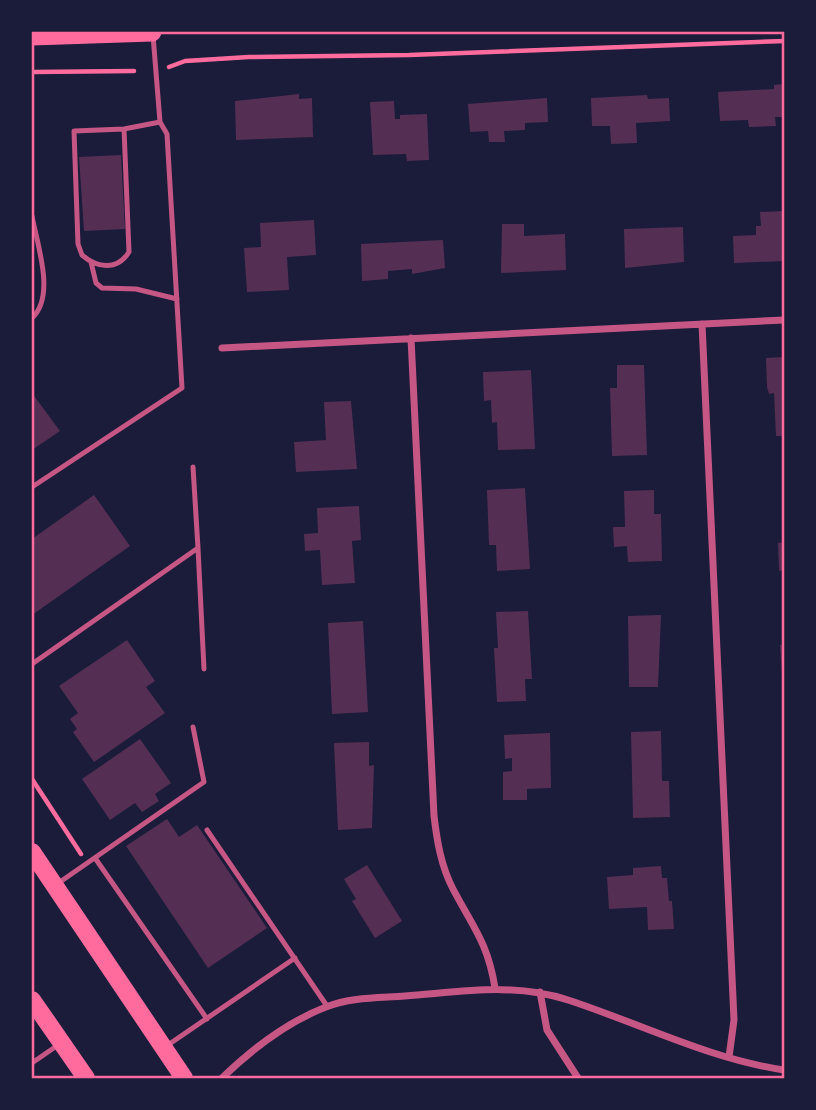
<svg xmlns="http://www.w3.org/2000/svg" width="816" height="1110" font-family="'Work Sans',sans-serif">
<style>
.building{fill:#542f53}
.lines{fill:none;stroke-linecap:round;stroke-linejoin:round}
.path{stroke:#ff6b9d;stroke-width:4.5}
.service{stroke:#c65784;stroke-width:5}
.minor{stroke:#c65784;stroke-width:7}
.primary{stroke:#ff6b9d;stroke-width:18}
.trunk{stroke:#ff6b9d;stroke-width:19}
.neatline{fill:none;stroke:#ff6b9d;stroke-width:2.5}
</style>
<rect width="100%" height="100%" fill="#1b1b3a"/>
<path class="building" d="M 784,84 L 784,117 L 775,117 L 776,126 L 749,127 L 748,120 L 720,121 L 718,92 L 774,89 L 774,85 Z
M 299,94 L 299,99 L 312,98 L 313,137 L 236,140 L 235,101 Z
M 647,95 L 648,99 L 669,98 L 670,121 L 636,123 L 637,143 L 611,144 L 610,126 L 592,126 L 591,98 Z
M 547,98 L 548,122 L 525,123 L 525,130 L 504,131 L 505,142 L 489,142 L 488,131 L 470,132 L 468,104 Z
M 394,101 L 395,119 L 400,119 L 400,115 L 427,114 L 429,160 L 407,161 L 406,154 L 373,155 L 370,102 Z
M 121,155 L 125,229 L 84,231 L 79,157 Z
M 784,211 L 784,261 L 734,263 L 733,236 L 756,235 L 756,226 L 761,226 L 760,212 Z
M 314,220 L 316,255 L 287,257 L 289,290 L 247,292 L 244,248 L 261,247 L 260,223 Z
M 502,224 L 524,224 L 524,236 L 565,234 L 566,270 L 501,273 Z
M 683,227 L 684,262 L 625,268 L 624,229 Z
M 443,240 L 445,268 L 412,274 L 412,269 L 388,271 L 388,279 L 362,281 L 361,244 Z
M 784,357 L 784,436 L 776,436 L 774,393 L 769,394 L 767,387 L 766,358 Z
M 617,365 L 644,365 L 647,455 L 612,456 L 610,388 L 617,388 Z
M 531,370 L 535,449 L 498,450 L 497,422 L 492,423 L 491,400 L 484,401 L 483,372 Z
M 32,393 L 60,431 L 32,450 Z
M 351,401 L 357,469 L 296,472 L 294,442 L 326,440 L 324,402 Z
M 525,488 L 530,569 L 497,571 L 496,545 L 489,545 L 487,490 Z
M 654,490 L 654,514 L 661,514 L 662,561 L 628,562 L 627,546 L 614,547 L 613,527 L 625,527 L 624,491 Z
M 94,495 L 130,546 L 32,615 L 32,539 Z
M 359,506 L 361,540 L 352,541 L 355,583 L 322,585 L 320,550 L 305,551 L 304,534 L 318,533 L 317,508 Z
M 784,542 L 784,570 L 779,571 L 778,543 Z
M 528,611 L 532,679 L 525,679 L 526,701 L 497,702 L 494,648 L 498,648 L 496,612 Z
M 661,615 L 658,687 L 629,687 L 628,616 Z
M 363,621 L 368,712 L 332,714 L 328,623 Z
M 127,640 L 155,681 L 146,687 L 165,713 L 94,762 L 73,732 L 77,729 L 70,719 L 78,713 L 59,686 Z
M 780,645 L 784,645 L 784,676 L 782,676 Z
M 661,731 L 662,781 L 669,781 L 670,817 L 633,818 L 631,732 Z
M 550,733 L 551,788 L 527,789 L 527,800 L 503,800 L 503,772 L 512,771 L 512,758 L 505,759 L 504,735 Z
M 140,739 L 171,783 L 155,794 L 159,801 L 142,812 L 135,803 L 110,820 L 82,779 Z
M 369,742 L 369,766 L 374,765 L 372,828 L 338,830 L 334,743 Z
M 167,819 L 179,837 L 197,825 L 267,928 L 208,968 L 126,846 Z
M 367,865 L 402,921 L 375,938 L 352,901 L 356,899 L 344,879 Z
M 661,866 L 662,878 L 667,878 L 669,901 L 672,901 L 674,929 L 648,930 L 647,907 L 609,909 L 607,877 L 633,875 L 633,868 Z"/>
<g class="lines">
<path class="path" d="M 169,67 L 185,61 L 249,57 L 409,55 L 784,41
M 32,72 L 134,71
M 32,779 L 81,854"/>
<path class="service" d="M 124,129 L 129,252 C 117,271 97,268 82,255 L 78,244 L 74,131 L 124,129 L 160,122
M 32,216 C 37,244 56,296 32,318
M 91,262 L 96,283 L 102,288 L 136,289 L 177,299
M 32,487 L 182,388 L 167,134 L 160,122 L 153,35
M 198,548 L 204,669
M 32,664 L 198,548 L 193,467
M 207,830 L 327,1006
M 95,858 L 207,1019
M 57,884 L 204,782 L 193,727
M 165,1047 L 295,958
M 32,1063 L 58,1045"/>
<path class="minor" d="M 702,324 L 734,1020 L 729,1057
M 411,338 L 434,816 C 437,841 441,866 453,889 C 473,927 488,943 495,988
M 222,348 L 784,320
M 540,992 L 547,1030 L 578,1078
M 222,1078 C 251,1050 287,1022 326,1007 C 351,997 378,998 405,996 C 460,992 513,982 568,1000 C 639,1023 709,1059 784,1070"/>
<path class="primary" d="M 32,852 L 184,1078
M 32,1000 L 86,1078"/>
<path class="trunk" d="M 32,36 L 152,32"/>
</g>
<rect width="816" height="1110" fill="none" stroke="#1b1b3a" stroke-width="66"/>
<rect x="33" y="33" width="750" height="1044" class="neatline"/>
</svg>
